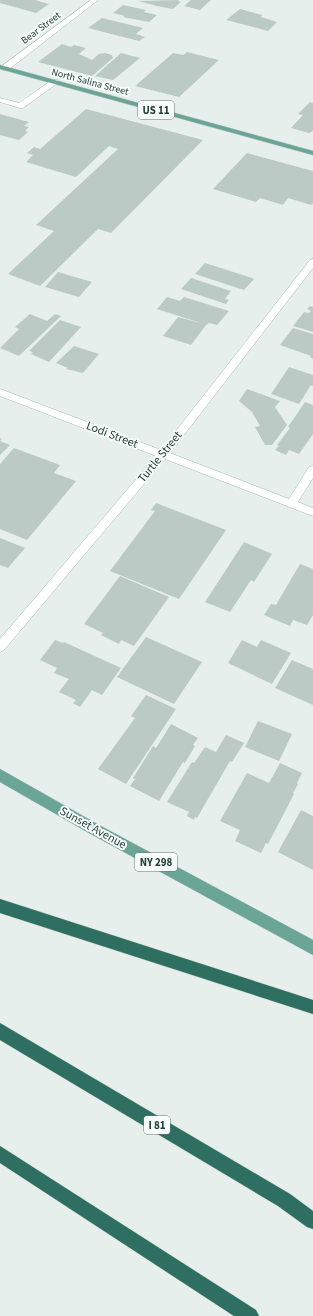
<svg xmlns="http://www.w3.org/2000/svg" width="313" height="1316" font-family="'Source Sans 3',sans-serif">
<style>
.building{fill:#bbcac4}
.lines{fill:none;stroke-linecap:round;stroke-linejoin:round}
.minor-casing{stroke:#a8b8b2;stroke-width:1}
.major-casing{stroke:#c2cac8;stroke-width:1}
.highway-casing{stroke:#c2cac8;stroke-width:1}
.minor{fill:#fff;fill-rule:evenodd}
.major{fill:#6aa596;fill-rule:evenodd}
.highway{fill:#2f6f62;fill-rule:evenodd}
.labels{text-anchor:middle;dominant-baseline:central;stroke-width:4;stroke-linejoin:round;paint-order:stroke}
.far-street-label{font-size:10px;fill:#24423a;stroke:#f7fbf9}
.shield{fill:#f7fbf9;stroke:#637a73;stroke-width:1}
.shield-label{font-size:11px;font-weight:bold;fill:#24423a}
.street-label{font-size:12px;fill:#24423a;stroke:#f7fbf9}
</style>
<rect width="100%" height="100%" fill="#e6efeb"/>
<path class="building" d="M 0,0 L 35,0 L 49,4 L 36,13 L 0,3 Z
M 179,0 L 178,1 L 181,2 L 173,9 L 157,6 L 138,1 Z
M 191,0 L 211,0 L 200,10 L 184,6 Z
M 123,5 L 146,10 L 144,12 L 157,15 L 149,22 L 123,17 L 125,16 L 113,13 Z
M 240,9 L 262,15 L 261,17 L 277,22 L 268,31 L 226,20 Z
M 102,18 L 143,28 L 136,34 L 145,37 L 139,41 L 88,28 Z
M 62,44 L 71,47 L 74,45 L 86,48 L 79,54 L 92,60 L 99,54 L 105,53 L 112,55 L 113,58 L 92,76 L 38,62 Z
M 187,52 L 219,60 L 179,97 L 135,86 L 173,53 L 183,55 Z
M 121,53 L 140,58 L 113,80 L 95,76 Z
M 310,102 L 313,103 L 313,131 L 309,133 L 291,128 L 303,115 L 298,114 Z
M 86,109 L 203,140 L 111,233 L 98,229 L 40,286 L 8,274 L 54,231 L 36,225 L 118,149 L 109,146 L 76,177 L 26,162 L 33,155 L 27,153 L 34,147 L 40,149 Z
M 0,114 L 29,122 L 24,126 L 29,127 L 25,131 L 28,132 L 19,140 L 0,135 Z
M 247,153 L 313,171 L 313,203 L 311,205 L 288,198 L 283,205 L 260,198 L 256,202 L 213,189 Z
M 205,263 L 249,277 L 254,279 L 244,290 L 195,274 Z
M 58,272 L 92,282 L 79,297 L 45,287 Z
M 191,278 L 231,291 L 225,299 L 229,300 L 226,304 L 181,289 Z
M 167,297 L 180,301 L 184,297 L 229,311 L 217,325 L 209,323 L 206,325 L 191,345 L 163,336 L 178,317 L 204,324 L 157,309 Z
M 310,306 L 313,307 L 313,332 L 293,326 L 304,312 L 309,313 L 311,311 L 307,309 Z
M 30,314 L 47,321 L 55,314 L 61,316 L 19,356 L 0,348 L 19,329 L 15,327 Z
M 60,320 L 81,327 L 49,362 L 31,354 L 33,352 L 29,351 Z
M 293,328 L 313,334 L 313,359 L 310,357 L 311,356 L 280,345 Z
M 74,346 L 99,354 L 83,373 L 66,369 L 68,368 L 56,363 Z
M 289,367 L 313,375 L 313,386 L 311,385 L 299,404 L 271,394 Z
M 247,389 L 280,401 L 275,407 L 287,425 L 272,445 L 265,445 L 255,427 L 260,426 L 252,412 L 239,401 Z
M 305,402 L 313,405 L 313,434 L 299,454 L 289,450 L 286,455 L 275,450 L 279,446 L 277,445 L 290,428 L 288,427 Z
M 0,438 L 2,439 L 0,441 L 10,445 L 0,455 Z
M 14,448 L 60,465 L 54,473 L 76,481 L 27,540 L 0,529 L 0,464 Z
M 156,503 L 226,530 L 179,599 L 110,571 L 155,511 L 151,510 Z
M 0,538 L 25,548 L 8,568 L 0,565 Z
M 244,542 L 272,554 L 254,582 L 251,580 L 230,612 L 205,602 Z
M 300,564 L 313,569 L 313,615 L 307,625 L 293,620 L 290,626 L 264,615 L 271,604 L 276,605 Z
M 120,576 L 169,597 L 134,646 L 121,640 L 119,644 L 101,635 L 103,633 L 84,624 Z
M 146,637 L 202,662 L 174,704 L 117,677 Z
M 55,640 L 63,643 L 64,642 L 121,668 L 102,695 L 92,690 L 80,707 L 73,703 L 76,700 L 59,692 L 69,679 L 54,673 L 57,668 L 40,660 Z
M 242,640 L 257,647 L 261,640 L 291,653 L 272,684 L 228,663 Z
M 292,660 L 313,669 L 313,705 L 275,688 Z
M 146,695 L 176,709 L 126,784 L 98,769 L 135,718 L 131,716 Z
M 258,721 L 292,734 L 279,761 L 245,747 Z
M 171,724 L 198,738 L 193,745 L 195,746 L 185,763 L 183,762 L 159,801 L 130,786 L 135,779 L 133,778 L 153,746 L 156,748 Z
M 226,735 L 244,743 L 232,762 L 230,761 L 197,818 L 195,817 L 194,820 L 187,816 L 189,812 L 167,802 L 192,762 L 194,763 L 205,747 L 216,752 Z
M 280,763 L 302,773 L 297,783 L 298,784 L 293,793 L 294,794 L 268,844 L 266,843 L 261,853 L 235,841 L 240,830 L 220,821 L 247,773 L 269,783 Z
M 301,810 L 313,816 L 313,870 L 278,852 Z"/>
<g class="lines">
<defs>
<path id="minor" d="M 91,0 L 98,0 L 8,70 L 2,70 L 2,66 Z
M 52,80 L 58,80 L 59,82 L 23,108 L 20,108 L 0,102 L 0,98 L 19,103 Z
M 313,259 L 313,268 L 170,453 L 289,499 L 309,467 L 313,466 L 313,478 L 298,502 L 313,508 L 313,516 L 165,459 L 4,650 L 0,652 L 0,639 L 156,456 L 0,396 L 0,389 L 161,450 L 310,260 Z"/>
<path id="major" d="M 0,65 L 313,151 L 313,155 L 0,69 Z
M 0,769 L 99,825 L 313,940 L 313,955 L 89,833 L 0,782 Z"/>
<path id="highway" d="M 0,899 L 313,1000 L 313,1014 L 0,913 Z
M 0,1023 L 290,1194 L 313,1211 L 313,1229 L 307,1227 L 278,1206 L 0,1040 Z
M 0,1146 L 256,1310 L 259,1316 L 234,1316 L 0,1163 Z"/>
</defs>
<use href="#minor" class="minor-casing"/>
<use href="#major" class="major-casing"/>
<use href="#highway" class="highway-casing"/>
<use href="#minor" class="minor"/>
<use href="#major" class="major"/>
<use href="#highway" class="highway"/>
</g>
<g class="labels">
<g class="far-street-label">
<text transform="translate(41 28) rotate(-37)">Bear Street</text>
<text transform="translate(90 82) rotate(15)">North Salina Street</text>
</g>
<g class="shield">
<rect x="138" y="101" width="36" height="18" rx="3"/>
<rect x="135" y="853" width="42" height="18" rx="3"/>
<rect x="144" y="1116" width="26" height="18" rx="3"/>
</g>
<g class="shield-label">
<text x="156" y="110">US 11</text>
<text x="156" y="862">NY 298</text>
<text x="157" y="1125">I 81</text>
</g>
<g class="street-label">
<text transform="translate(112 435) rotate(21)">Lodi Street</text>
<text transform="translate(160 457) rotate(-51)">Turtle Street</text>
<text transform="translate(93 828) rotate(29)">Sunset Avenue</text>
</g>
</g>
</svg>
